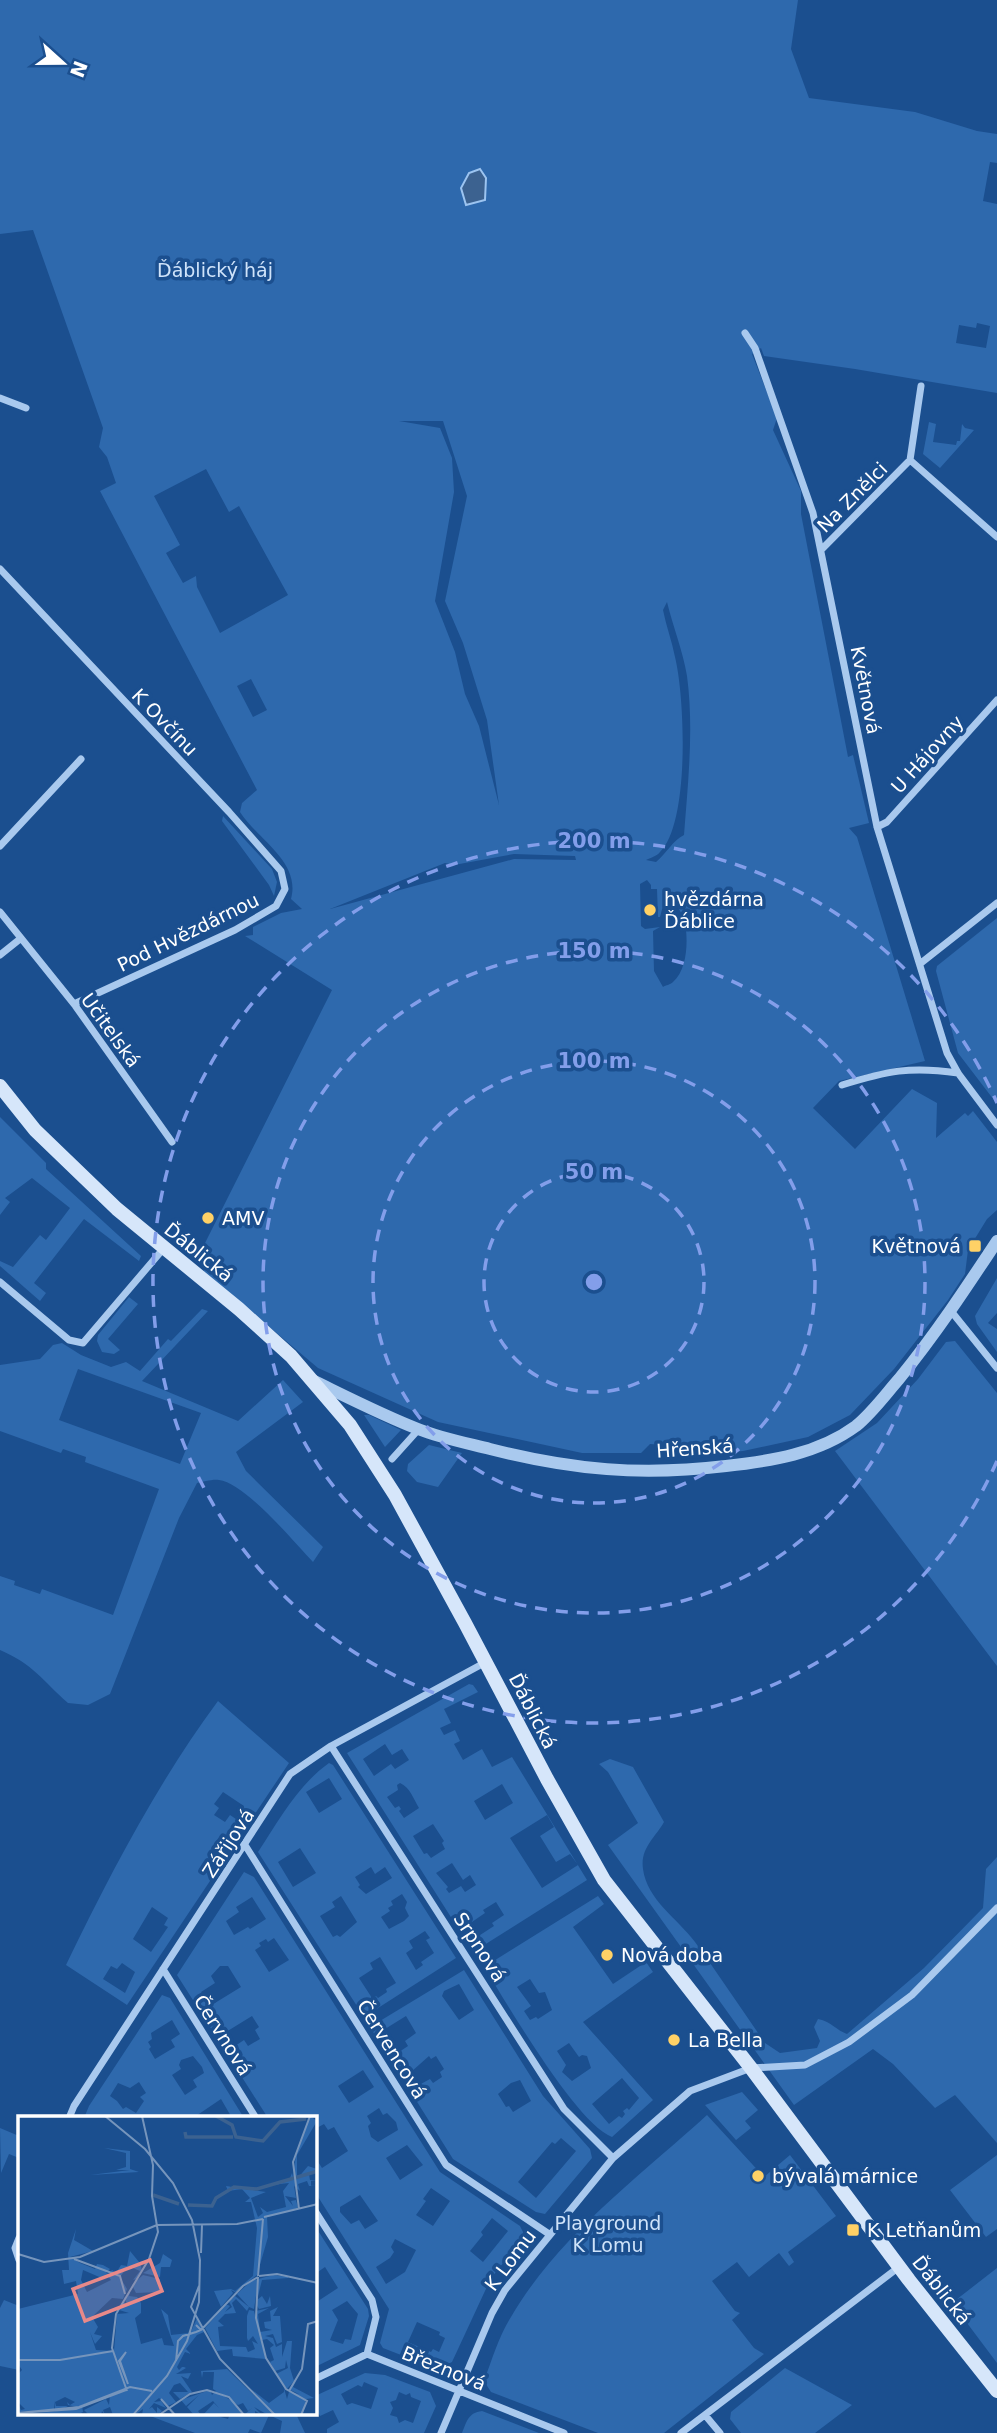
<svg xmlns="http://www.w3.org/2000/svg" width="997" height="2433" font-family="'DejaVu Sans',sans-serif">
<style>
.green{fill:#2e69ad;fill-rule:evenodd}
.water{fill:#3c6290;stroke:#9cc4f0;stroke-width:2}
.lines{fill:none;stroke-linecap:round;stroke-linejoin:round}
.minor{stroke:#a9c9ee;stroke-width:7}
.tertiary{stroke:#a9c9ee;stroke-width:12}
.secondary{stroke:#d6e6fa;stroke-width:14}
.ring{fill:none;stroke:#839eea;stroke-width:3.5;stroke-dasharray:12 9}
.poi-dot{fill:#ffd166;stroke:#1b4f8f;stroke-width:2.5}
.labels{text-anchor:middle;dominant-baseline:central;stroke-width:7;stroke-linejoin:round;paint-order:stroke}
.park-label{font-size:19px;fill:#cfe3fa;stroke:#1b4f8f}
.street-label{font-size:19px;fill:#fff;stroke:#1b4f8f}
.poi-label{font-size:19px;fill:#fff;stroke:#1b4f8f;text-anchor:start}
.inset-river{fill:none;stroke:#3c6290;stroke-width:3.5}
.inset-road{fill:none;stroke:#7695bc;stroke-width:2}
.view{fill:#e88989;fill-opacity:0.15;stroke:#e88989;stroke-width:3.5}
.inset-edge{fill:none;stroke:#fff;stroke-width:3.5}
.centre{fill:#839eea;stroke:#1b4f8f;stroke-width:3.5}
.ring-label{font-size:21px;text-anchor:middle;font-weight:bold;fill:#839eea;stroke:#1b4f8f;stroke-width:7;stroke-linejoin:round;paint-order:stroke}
</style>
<rect width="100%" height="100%" fill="#1b4f8f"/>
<path class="green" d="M 0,0 L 798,0 L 791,49 L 809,98 L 915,112 L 977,131 L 997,134 L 997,163 L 990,162 L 983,201 L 997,204 L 997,393 L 855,369 L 764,356 L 761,348 L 752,354 L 777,418 L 773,430 L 801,491 L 801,514 L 848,757 L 853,755 L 869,823 L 849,828 L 857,837 L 925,1061 L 839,1081 L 813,1108 L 855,1149 L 912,1089 L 937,1103 L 936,1138 L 965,1113 L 968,1116 L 973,1111 L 997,1142 L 997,1210 L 987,1219 L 968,1250 L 965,1274 L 948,1300 L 894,1369 L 850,1415 L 808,1437 L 743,1451 L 705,1455 L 678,1453 L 678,1446 L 650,1444 L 641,1453 L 582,1453 L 438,1422 L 318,1368 L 204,1272 L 202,1249 L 332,990 L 245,936 L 253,935 L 253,927 L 281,913 L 302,909 L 291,899 C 301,862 258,840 240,812 L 242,803 L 257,790 L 100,491 L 116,483 L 107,457 L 99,447 L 103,428 L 33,230 L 0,234 ZM 977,323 L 990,326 L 986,348 L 956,343 L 959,325 L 976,328 ZM 399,421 L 443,421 L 467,496 L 445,601 L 463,643 L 487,720 L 499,805 L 479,726 L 465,694 L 455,652 L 435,601 L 454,492 L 452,458 L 440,428 ZM 206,469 L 229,512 L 239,506 L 288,595 L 220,633 L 197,587 L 196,576 L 183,583 L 166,553 L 180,545 L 154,496 ZM 667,602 C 673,627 683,651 687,676 C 694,729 688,782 684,835 C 672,841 667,853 656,862 L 646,860 C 650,858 657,856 660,852 C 690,823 685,697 675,657 C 672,641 666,626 663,610 ZM 251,679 L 267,710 L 253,717 L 237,686 ZM 514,854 L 575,856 L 576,860 L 514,859 L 330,909 L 445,863 L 454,865 ZM 647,880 L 651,885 L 651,889 L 657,889 L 658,917 L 660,917 L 666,894 L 674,897 C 676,906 683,914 685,922 C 688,940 688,969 673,982 C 670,985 666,985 663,987 L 654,971 L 653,931 L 660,927 L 645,929 L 641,926 L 640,884 Z
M 929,422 L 936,424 L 933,442 L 956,445 L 957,441 L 960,441 L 962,424 L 965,428 L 974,430 L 940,468 L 923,454 Z
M 223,816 L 272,869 L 277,882 L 274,896 L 269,885 L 222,821 Z
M 997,918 L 997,1104 L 958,1053 L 936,971 L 937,966 Z
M 0,1117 L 46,1163 L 46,1169 L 141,1256 L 139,1261 L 84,1219 L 34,1283 L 46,1293 L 40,1301 L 0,1266 L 0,1261 L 13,1267 L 40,1235 L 46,1240 L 70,1208 L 32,1178 L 5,1198 L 10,1202 L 0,1215 Z
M 997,1278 L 997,1313 L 988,1323 L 997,1329 L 997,1352 L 977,1324 L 975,1316 Z
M 129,1297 L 138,1304 L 108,1339 L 120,1350 L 114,1354 L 102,1352 L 97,1341 L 98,1335 Z
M 202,1309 L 208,1311 L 142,1381 L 238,1421 L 283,1380 L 303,1402 L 236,1452 L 246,1471 L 323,1547 L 313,1562 C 294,1542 245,1483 219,1480 C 212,1479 203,1482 197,1483 L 179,1518 L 110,1694 L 88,1705 L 68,1703 C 43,1681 33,1664 0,1650 L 0,1576 L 15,1581 L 14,1585 L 40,1594 L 42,1589 L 113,1615 L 159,1489 L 85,1462 L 86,1457 L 63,1449 L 61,1453 L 0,1431 L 0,1365 L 40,1359 L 53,1345 L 62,1343 L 81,1355 L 111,1367 L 126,1362 L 140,1371 L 168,1339 L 171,1341 ZM 78,1369 L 201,1413 L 180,1464 L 59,1420 Z
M 955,1341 L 997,1393 L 997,1666 L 835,1451 L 877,1423 L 918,1379 L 946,1342 Z
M 364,1415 L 369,1415 L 401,1430 L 385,1447 Z
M 429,1445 L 462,1453 L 438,1487 L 417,1482 L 407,1471 L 408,1464 Z
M 469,1684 L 473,1685 L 478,1692 L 444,1709 L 451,1723 L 440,1728 L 444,1735 L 455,1730 L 460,1741 L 454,1744 L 463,1760 L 482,1749 L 492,1767 L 512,1757 L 587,1880 L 473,1952 L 347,1753 ZM 385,1744 L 392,1755 L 402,1749 L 409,1760 L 395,1769 L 391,1764 L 374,1776 L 363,1759 ZM 400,1783 C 410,1787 414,1800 419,1808 L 404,1818 L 399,1811 L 401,1809 L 399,1806 L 395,1808 L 387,1797 L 398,1790 L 397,1785 ZM 502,1784 L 513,1803 L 485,1820 L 474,1801 ZM 547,1815 L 554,1827 L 540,1836 L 556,1862 L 570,1854 L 578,1865 L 542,1888 L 510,1838 ZM 433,1824 L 444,1841 L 442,1843 L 445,1849 L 431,1858 L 427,1853 L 424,1854 L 413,1836 ZM 452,1863 L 463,1880 L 470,1875 L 476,1885 L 465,1892 L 461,1886 L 449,1893 L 446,1889 L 448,1887 L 436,1873 ZM 496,1902 L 504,1915 L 492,1923 L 494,1926 L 477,1937 L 469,1924 L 485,1913 L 483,1910 Z
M 218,1701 L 289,1763 L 127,2005 L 66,1965 C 110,1874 158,1782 218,1701 ZM 223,1792 L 244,1806 L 236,1819 L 230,1815 L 225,1822 L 214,1815 L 219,1808 L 214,1804 ZM 152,1907 L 168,1918 L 164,1925 L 168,1927 L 151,1952 L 133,1939 ZM 122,1963 L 135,1972 L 125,1993 L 103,1979 L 111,1966 L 117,1969 Z
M 610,1759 L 633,1767 L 664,1822 C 655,1838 640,1848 643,1869 C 647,1900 678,1919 695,1942 C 719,1975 742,2010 765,2043 L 780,2053 L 817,2048 L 820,2041 L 814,2027 L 818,2019 C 832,2022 836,2030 847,2034 L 924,1968 L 983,1908 L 986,1869 L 997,1857 L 997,2143 L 955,2095 L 935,2108 L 893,2064 L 873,2049 L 794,2105 L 608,1845 L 638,1823 L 608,1772 L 599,1764 Z
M 329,1763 L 333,1765 L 456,1958 L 364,2017 L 258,1852 C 279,1820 298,1785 329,1763 ZM 329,1778 L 342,1799 L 319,1813 L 306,1792 ZM 300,1848 L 316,1873 L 293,1887 L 278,1862 ZM 371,1867 L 375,1874 L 385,1867 L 392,1878 L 366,1894 L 358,1887 L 360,1885 L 355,1877 ZM 402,1894 L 407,1902 L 405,1908 L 409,1916 L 404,1921 L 389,1929 L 381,1917 L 390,1911 L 388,1908 L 393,1905 L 391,1901 ZM 341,1896 L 357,1922 L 340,1937 L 337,1935 L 333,1937 L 320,1916 L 335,1907 L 332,1902 ZM 425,1931 L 430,1938 L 426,1940 L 434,1953 L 421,1962 L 423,1965 L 416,1970 L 406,1953 L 413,1948 L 409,1941 ZM 380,1957 L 396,1983 L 386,1989 L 387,1992 L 378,1998 L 376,1996 L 372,1998 L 359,1978 L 373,1969 L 370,1963 Z
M 244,1872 L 254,1877 L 440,2172 L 520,2226 L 525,2236 L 491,2278 L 452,2362 L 437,2369 L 383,2348 L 380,2343 L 389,2309 L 315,2192 L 315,2157 L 322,2168 L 348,2151 L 334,2127 L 328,2130 L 324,2124 L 315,2129 L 315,2118 L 268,2118 L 177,1975 ZM 252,1897 L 266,1919 L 250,1929 L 248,1927 L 234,1935 L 226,1921 L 239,1912 L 236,1907 ZM 274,1938 L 289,1960 L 269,1972 L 255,1950 L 261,1946 L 259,1943 L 266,1939 L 268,1942 ZM 220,1966 L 228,1966 L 241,1987 L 210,2006 L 201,1992 L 215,1983 L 211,1976 ZM 252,2016 L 259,2027 L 255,2030 L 260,2039 L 248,2046 L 244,2040 L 235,2046 L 226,2032 ZM 363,2070 L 374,2087 L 349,2103 L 338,2086 ZM 379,2108 L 383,2115 L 387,2113 L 396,2122 L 398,2130 L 378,2142 L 371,2137 L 368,2126 L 371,2123 L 367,2116 ZM 407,2145 L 423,2165 L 400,2180 L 386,2158 ZM 431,2188 L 450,2201 L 433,2226 L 416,2215 L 426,2201 L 423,2199 ZM 360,2195 L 378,2221 L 365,2229 L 359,2220 L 351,2224 L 340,2212 L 340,2207 ZM 492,2218 L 508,2231 L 483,2262 L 470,2251 L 483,2235 L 481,2232 ZM 395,2239 L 416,2250 L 405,2272 L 386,2284 L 376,2267 L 390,2258 L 394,2252 L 391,2247 ZM 417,2322 L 440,2332 L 439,2335 L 445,2338 L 439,2352 L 433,2349 L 431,2352 L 408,2342 Z
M 598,1896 L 604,1904 L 573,1927 L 613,1984 L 646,1962 L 653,1972 L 583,2022 L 653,2100 L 612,2137 C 576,2123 508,2005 484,1967 ZM 530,1979 L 539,1993 L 545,1992 L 552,2010 L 538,2019 L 536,2017 L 530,2020 L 524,2011 L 531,2006 L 517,1987 ZM 569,2043 L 579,2057 L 582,2055 L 587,2056 L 591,2068 L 572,2081 L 562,2072 L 566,2065 L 557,2051 ZM 622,2078 L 639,2098 L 629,2110 L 627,2108 L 623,2111 L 625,2114 L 622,2118 L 619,2116 L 609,2124 L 592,2104 Z
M 464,1970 L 543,2096 L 590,2149 L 592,2158 L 545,2214 L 536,2212 L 453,2159 L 370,2027 ZM 459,1984 L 474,2010 L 459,2020 L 442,1996 L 444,1991 ZM 406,2016 L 416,2033 L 405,2041 L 408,2046 L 399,2052 L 385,2029 ZM 429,2056 L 431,2059 L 436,2056 L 444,2069 L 440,2072 L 442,2077 L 433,2083 L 430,2079 L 419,2085 L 411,2072 ZM 520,2080 L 531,2101 L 513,2112 L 509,2106 L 506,2107 L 498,2094 L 511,2083 ZM 561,2138 L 576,2151 L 536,2198 L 518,2182 L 552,2142 L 555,2144 Z
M 162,1995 L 170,1998 L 244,2118 L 232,2118 L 221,2099 L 193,2118 L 84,2118 L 89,2106 ZM 172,2020 L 180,2034 L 171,2040 L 175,2047 L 155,2059 L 149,2049 L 151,2047 L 148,2042 L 152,2039 L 151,2033 ZM 193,2056 L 202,2067 L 204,2073 L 193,2080 L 197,2087 L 185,2095 L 172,2075 L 181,2069 L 179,2065 L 181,2060 ZM 139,2082 L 146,2093 L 140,2097 L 144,2101 L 136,2113 L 126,2107 L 123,2109 L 117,2101 L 110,2096 L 118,2083 L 130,2088 Z
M 742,2092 L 758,2110 L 745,2121 L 751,2128 L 736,2140 L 705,2105 Z
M 707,2115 L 764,2177 L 790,2155 L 836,2216 L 788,2252 L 794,2262 L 789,2266 L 779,2253 L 749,2277 L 737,2262 L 712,2281 L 735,2311 L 740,2313 L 732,2320 L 754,2348 L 764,2354 L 664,2433 L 598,2433 L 491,2392 L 484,2381 C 492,2360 499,2336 511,2317 C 558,2236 639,2177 707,2115 Z
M 0,2128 L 19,2136 L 19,2158 L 9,2154 L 1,2173 Z
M 997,2155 L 997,2229 L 986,2237 L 950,2190 Z
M 315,2226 L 368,2309 L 369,2316 L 360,2345 L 315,2367 L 315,2303 L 338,2288 L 325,2267 L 315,2274 ZM 347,2301 L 358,2314 L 351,2340 L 345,2339 L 343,2344 L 330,2340 L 338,2320 L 332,2310 Z
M 997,2268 L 997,2363 L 952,2303 Z
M 4,2300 L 19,2306 L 19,2370 L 0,2366 L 0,2308 Z
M 785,2368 L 852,2405 L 815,2433 L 741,2433 L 730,2419 L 731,2412 Z
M 365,2373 L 385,2375 L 430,2392 L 436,2406 L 424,2433 L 327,2433 L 327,2429 L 339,2422 L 333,2410 L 320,2416 L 315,2407 L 315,2396 ZM 364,2382 L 378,2388 L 371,2409 L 352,2403 L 347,2405 L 341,2394 L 358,2385 L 362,2387 ZM 399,2392 L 406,2395 L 410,2393 L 411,2397 L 421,2401 L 413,2423 L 405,2420 L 399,2423 L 397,2417 L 390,2415 L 393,2408 L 390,2402 L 396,2400 Z
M 482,2411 L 539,2433 L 462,2433 C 467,2421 468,2413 482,2411 Z
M 145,2414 L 202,2414 L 209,2416 L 210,2414 L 228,2419 L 230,2414 L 301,2414 L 297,2416 L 305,2433 L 280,2433 L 282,2421 L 269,2415 L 261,2433 L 250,2429 L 248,2433 L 195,2433 Z"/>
<path class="water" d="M 480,169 L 486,178 L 485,200 L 466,205 L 461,188 L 469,173 Z"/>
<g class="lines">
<path class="minor" d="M 745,333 L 755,348 L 813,513 L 877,827 L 947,1053 L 958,1073 L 997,1125
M 0,398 L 26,408
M 910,460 L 997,537
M 822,549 L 910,460 L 921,386
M 0,569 L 229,812 L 281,871 L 285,889 L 276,906 L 235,930 L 74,1004
M 877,827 L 887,822 L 997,700
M 0,846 L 81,759
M 0,912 L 74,1004 L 172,1142
M 0,955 L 20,939
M 921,963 L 997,903
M 842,1085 C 887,1071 910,1066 958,1073
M 0,1282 L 69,1340 L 83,1343 L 164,1248
M 951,1311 L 997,1368
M 392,1459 L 419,1429
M 331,1746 L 564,2109 L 613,2158
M 245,1845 L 446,2165 L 549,2234
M 163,1969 L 256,2118
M 69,2118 L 74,2106 L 290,1774 L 331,1746 L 486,1662
M 315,2211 L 372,2300 L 376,2317 L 367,2354
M 19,2238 L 15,2248 L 19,2260
M 315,2379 L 367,2354 L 564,2433
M 705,2415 L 720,2433
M 441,2433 L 492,2313 L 505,2290 L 613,2158 L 690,2091 L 751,2068 L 805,2065 L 849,2042 L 912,1995 L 997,1908
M 681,2433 L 899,2267"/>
<path class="tertiary" d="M 312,1380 C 347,1397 382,1415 418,1429 C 441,1438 466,1443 490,1449 C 573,1470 640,1476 726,1466 C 771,1461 818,1454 856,1426 C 872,1413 885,1395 899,1379 C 935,1335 966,1288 997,1241"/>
<path class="secondary" d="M 0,1086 L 35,1130 L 117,1209 L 239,1309 L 291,1356 L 350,1425 L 395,1495 L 465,1623 L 547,1779 L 604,1880 L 751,2068 L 909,2280 L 997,2391"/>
</g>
<g class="ring">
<circle cx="594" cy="1282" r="110"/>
<circle cx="594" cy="1282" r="221"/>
<circle cx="594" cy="1282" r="331"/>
<path d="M997 1461A441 441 0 1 1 997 1103"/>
</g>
<g class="poi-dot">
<circle cx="650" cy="910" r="7"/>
<circle cx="208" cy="1218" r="7"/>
<rect x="968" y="1239" width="14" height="14" rx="3.5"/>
<circle cx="607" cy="1955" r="7"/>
<circle cx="674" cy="2040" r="7"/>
<circle cx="758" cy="2176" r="7"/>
<rect x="846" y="2223" width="14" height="14" rx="3.5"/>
</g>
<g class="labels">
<g class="park-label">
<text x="215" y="270">Ďáblický háj</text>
<text x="608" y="2223">Playground<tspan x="608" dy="22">K Lomu</tspan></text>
</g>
<g class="street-label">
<text transform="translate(852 497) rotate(-45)">Na Znělci</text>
<text transform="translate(866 690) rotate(79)">Květnová</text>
<text transform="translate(165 722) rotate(46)">K Ovčínu</text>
<text transform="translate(927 754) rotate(-48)">U Hájovny</text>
<text transform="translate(188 932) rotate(-26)">Pod Hvězdárnou</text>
<text transform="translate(111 1030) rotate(54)">Učitelská</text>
<text transform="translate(199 1252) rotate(39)">Ďáblická</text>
<text transform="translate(695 1448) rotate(-4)">Hřenská</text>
<text transform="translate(533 1711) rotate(63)">Ďáblická</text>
<text transform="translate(228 1843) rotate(-57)">Zářijová</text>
<text transform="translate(480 1947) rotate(57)">Srpnová</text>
<text transform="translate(223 2035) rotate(58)">Červnová</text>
<text transform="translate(392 2049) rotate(58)">Červencová</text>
<text transform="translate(510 2260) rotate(-53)">K Lomu</text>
<text transform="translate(942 2290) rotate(52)">Ďáblická</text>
<text transform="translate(444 2368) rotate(22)">Březnová</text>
</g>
<g class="poi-label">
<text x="664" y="899">hvězdárna<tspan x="664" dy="22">Ďáblice</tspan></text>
<text x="222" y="1218">AMV</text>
<text x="961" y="1246" text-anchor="end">Květnová</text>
<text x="621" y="1955">Nová doba</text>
<text x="688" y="2040">La Bella</text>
<text x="772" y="2176">bývalá márnice</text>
<text x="867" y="2230">K Letňanům</text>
</g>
</g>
<g transform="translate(18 2116)">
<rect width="299" height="299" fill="#1b4f8f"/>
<path d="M 292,0 L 299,5 L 279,39 L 279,63 L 290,50 L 299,53 L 291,58 L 292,64 L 299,65 L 293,65 L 293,70 L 299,69 L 291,70 L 289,65 L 280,68 L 282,75 L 276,70 L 278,82 L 267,80 L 275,90 L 273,85 L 278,84 L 280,92 L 249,101 L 250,121 L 239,159 L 217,176 L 213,174 L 215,177 L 203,191 L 196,175 L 213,173 L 217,175 L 235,160 L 239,112 L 233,86 L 227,86 L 232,82 L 224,73 L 210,75 L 208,70 L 248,76 L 233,82 L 240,101 L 245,97 L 242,91 L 249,96 L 268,91 L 265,75 L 271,67 L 253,69 L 272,62 L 274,57 L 275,61 L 278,38 ZM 86,32 L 112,35 L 112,53 L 121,56 L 72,59 L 112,54 L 98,54 L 108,51 L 108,37 ZM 58,113 L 56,124 L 75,135 L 52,141 L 62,147 L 77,153 L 79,148 L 85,149 L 92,153 L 88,157 L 95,159 L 92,157 L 94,154 L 98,157 L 103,149 L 109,150 L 112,135 L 121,146 L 130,144 L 122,147 L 124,154 L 118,163 L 115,164 L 122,155 L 110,150 L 102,161 L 109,173 L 105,183 L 94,182 L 74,201 L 80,211 L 76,218 L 84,220 L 77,228 L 72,216 L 78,234 L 96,235 L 99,198 L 111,197 L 101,194 L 105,185 L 110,190 L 106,182 L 112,176 L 111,180 L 119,181 L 123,187 L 123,197 L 117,202 L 123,228 L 144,222 L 146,229 L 156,230 L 143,193 L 150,199 L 153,219 L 171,217 L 176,200 L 171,220 L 179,202 L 192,223 L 186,216 L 179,219 L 168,233 L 173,238 L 167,236 L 159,251 L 161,254 L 164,251 L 166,251 L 168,252 L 158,258 L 173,257 L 170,263 L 163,260 L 174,276 L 162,283 L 155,276 L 170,276 L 162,267 L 156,269 L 151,277 L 158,286 L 150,290 L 141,282 L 136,286 L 143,285 L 148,292 L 136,287 L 131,293 L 134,291 L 139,297 L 139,291 L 144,295 L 140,299 L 124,299 L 125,293 L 117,299 L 136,275 L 114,299 L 95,299 L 92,291 L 85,294 L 87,299 L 84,295 L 83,299 L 71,299 L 66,294 L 88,283 L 91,289 L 92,279 L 64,289 L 65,296 L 60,298 L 64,297 L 64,299 L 5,299 L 63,292 L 50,289 L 49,286 L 52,289 L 57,286 L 47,281 L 37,286 L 38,290 L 50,290 L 44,293 L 37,293 L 36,285 L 36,294 L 0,296 L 0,288 L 3,294 L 7,293 L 0,286 L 0,258 L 4,254 L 0,248 L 0,193 L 60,178 L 58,165 L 46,168 L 44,154 L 51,154 L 50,137 ZM 65,154 L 86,163 L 90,160 L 93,164 L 69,176 L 63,164 ZM 145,138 L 154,144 L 152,151 L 143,151 L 142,161 L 125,157 L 142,147 ZM 125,159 L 142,163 L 142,176 L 118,177 L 114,169 ZM 255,159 L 270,161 L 270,162 L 244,164 L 239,184 L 244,180 L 249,188 L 252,180 L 253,190 L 241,193 L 238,188 L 239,173 L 236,193 L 231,191 L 229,195 L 218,183 L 214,187 L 218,197 L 207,198 L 200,205 L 206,210 L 200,211 L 202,230 L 228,231 L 230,236 L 237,233 L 234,225 L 240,228 L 235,220 L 230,225 L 229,222 L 229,200 L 231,194 L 236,195 L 248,243 L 215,240 L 214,233 L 199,235 L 187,212 L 208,189 L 210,189 L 212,190 L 207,196 L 214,191 L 211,186 L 217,180 L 231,191 L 219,178 L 233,165 ZM 251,192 L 240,198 L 242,216 L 254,214 L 247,212 L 246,206 L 253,205 L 252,195 L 260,191 L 255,200 L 262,200 L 264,226 L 259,228 L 255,218 L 247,220 L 255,222 L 258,231 L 264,228 L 264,241 L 269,225 L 274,225 L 272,252 L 276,265 L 269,273 L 258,258 L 270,252 L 268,244 L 267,252 L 257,255 L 252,246 L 256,244 L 252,232 L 256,229 L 249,223 L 244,224 L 243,218 L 242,217 L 239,207 L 238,195 ZM 209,253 L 251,294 L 233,273 L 251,287 L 266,276 L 266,272 L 269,283 L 271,276 L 281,278 L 272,274 L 274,269 L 278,265 L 275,271 L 296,282 L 288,283 L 285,299 L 250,299 L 236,291 L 244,299 L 237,295 L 237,299 L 226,299 L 234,292 L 230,295 L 225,287 L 220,289 L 195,273 L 196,256 L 185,256 L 184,262 L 183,255 ZM 192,274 L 194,279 L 198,275 L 213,283 L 225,299 L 185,299 L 196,287 L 201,292 L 195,285 L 180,295 L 183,299 L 176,299 L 169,291 L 181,279 L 168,290 L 163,284 Z" fill="#2e69ad" fill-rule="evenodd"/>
<path class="inset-river" d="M 198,0 L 214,9 L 218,21 L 245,25 L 262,6 L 288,3M 167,16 L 168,21 L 215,21M 135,79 L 161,88M 170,89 L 194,90 L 198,82 L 216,71 L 239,73 L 300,55"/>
<path class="inset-road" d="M 87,0 L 127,33 L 155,67 L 174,104 L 182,144 L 181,186 L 169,225 L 149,260 L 115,299M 281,93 L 275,46 L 292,0M 246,101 L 300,88M 139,109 L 219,108 L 245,103M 183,137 L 184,109M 0,138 L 26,146 L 62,141 L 139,109M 56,143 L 102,160 L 107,178M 240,160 L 245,103M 241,160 L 259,158 L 300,167M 240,161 L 238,202 L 248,242 L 268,273 L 289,285 L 283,299M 181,170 L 173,191 L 202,243 L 257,299M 183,214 L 225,170 L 240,161M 108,236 L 102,245 L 110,268 L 101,245 ZM 0,244 L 42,244 L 95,235M 158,245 L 160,225 L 165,220 L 178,216 L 183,214 L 178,209M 109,275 L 94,232 L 98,198 L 131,143 L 140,116 L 134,80 L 135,49 L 124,0M 271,275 L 284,253 L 290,208 L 300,205M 143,283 L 157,299M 0,297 L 61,291 L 112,271 L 134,275M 0,297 L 58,293 L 108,274M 141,299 L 172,278 L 189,274 L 211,281 L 226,299"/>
<path class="view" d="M 132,144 L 144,175 L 67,205 L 55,173 Z"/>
<rect width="299" height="299" class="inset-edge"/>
</g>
<circle cx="594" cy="1282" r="10" class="centre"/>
<g class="ring-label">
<text x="594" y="848">200 m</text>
<text x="594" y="958">150 m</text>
<text x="594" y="1068">100 m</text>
<text x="594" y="1179">50 m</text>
</g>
<g transform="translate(63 63) rotate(111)" stroke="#1b4f8f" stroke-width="5" paint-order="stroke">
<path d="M0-5L12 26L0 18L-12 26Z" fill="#ffffff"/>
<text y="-10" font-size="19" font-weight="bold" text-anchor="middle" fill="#ffffff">N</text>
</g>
</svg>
